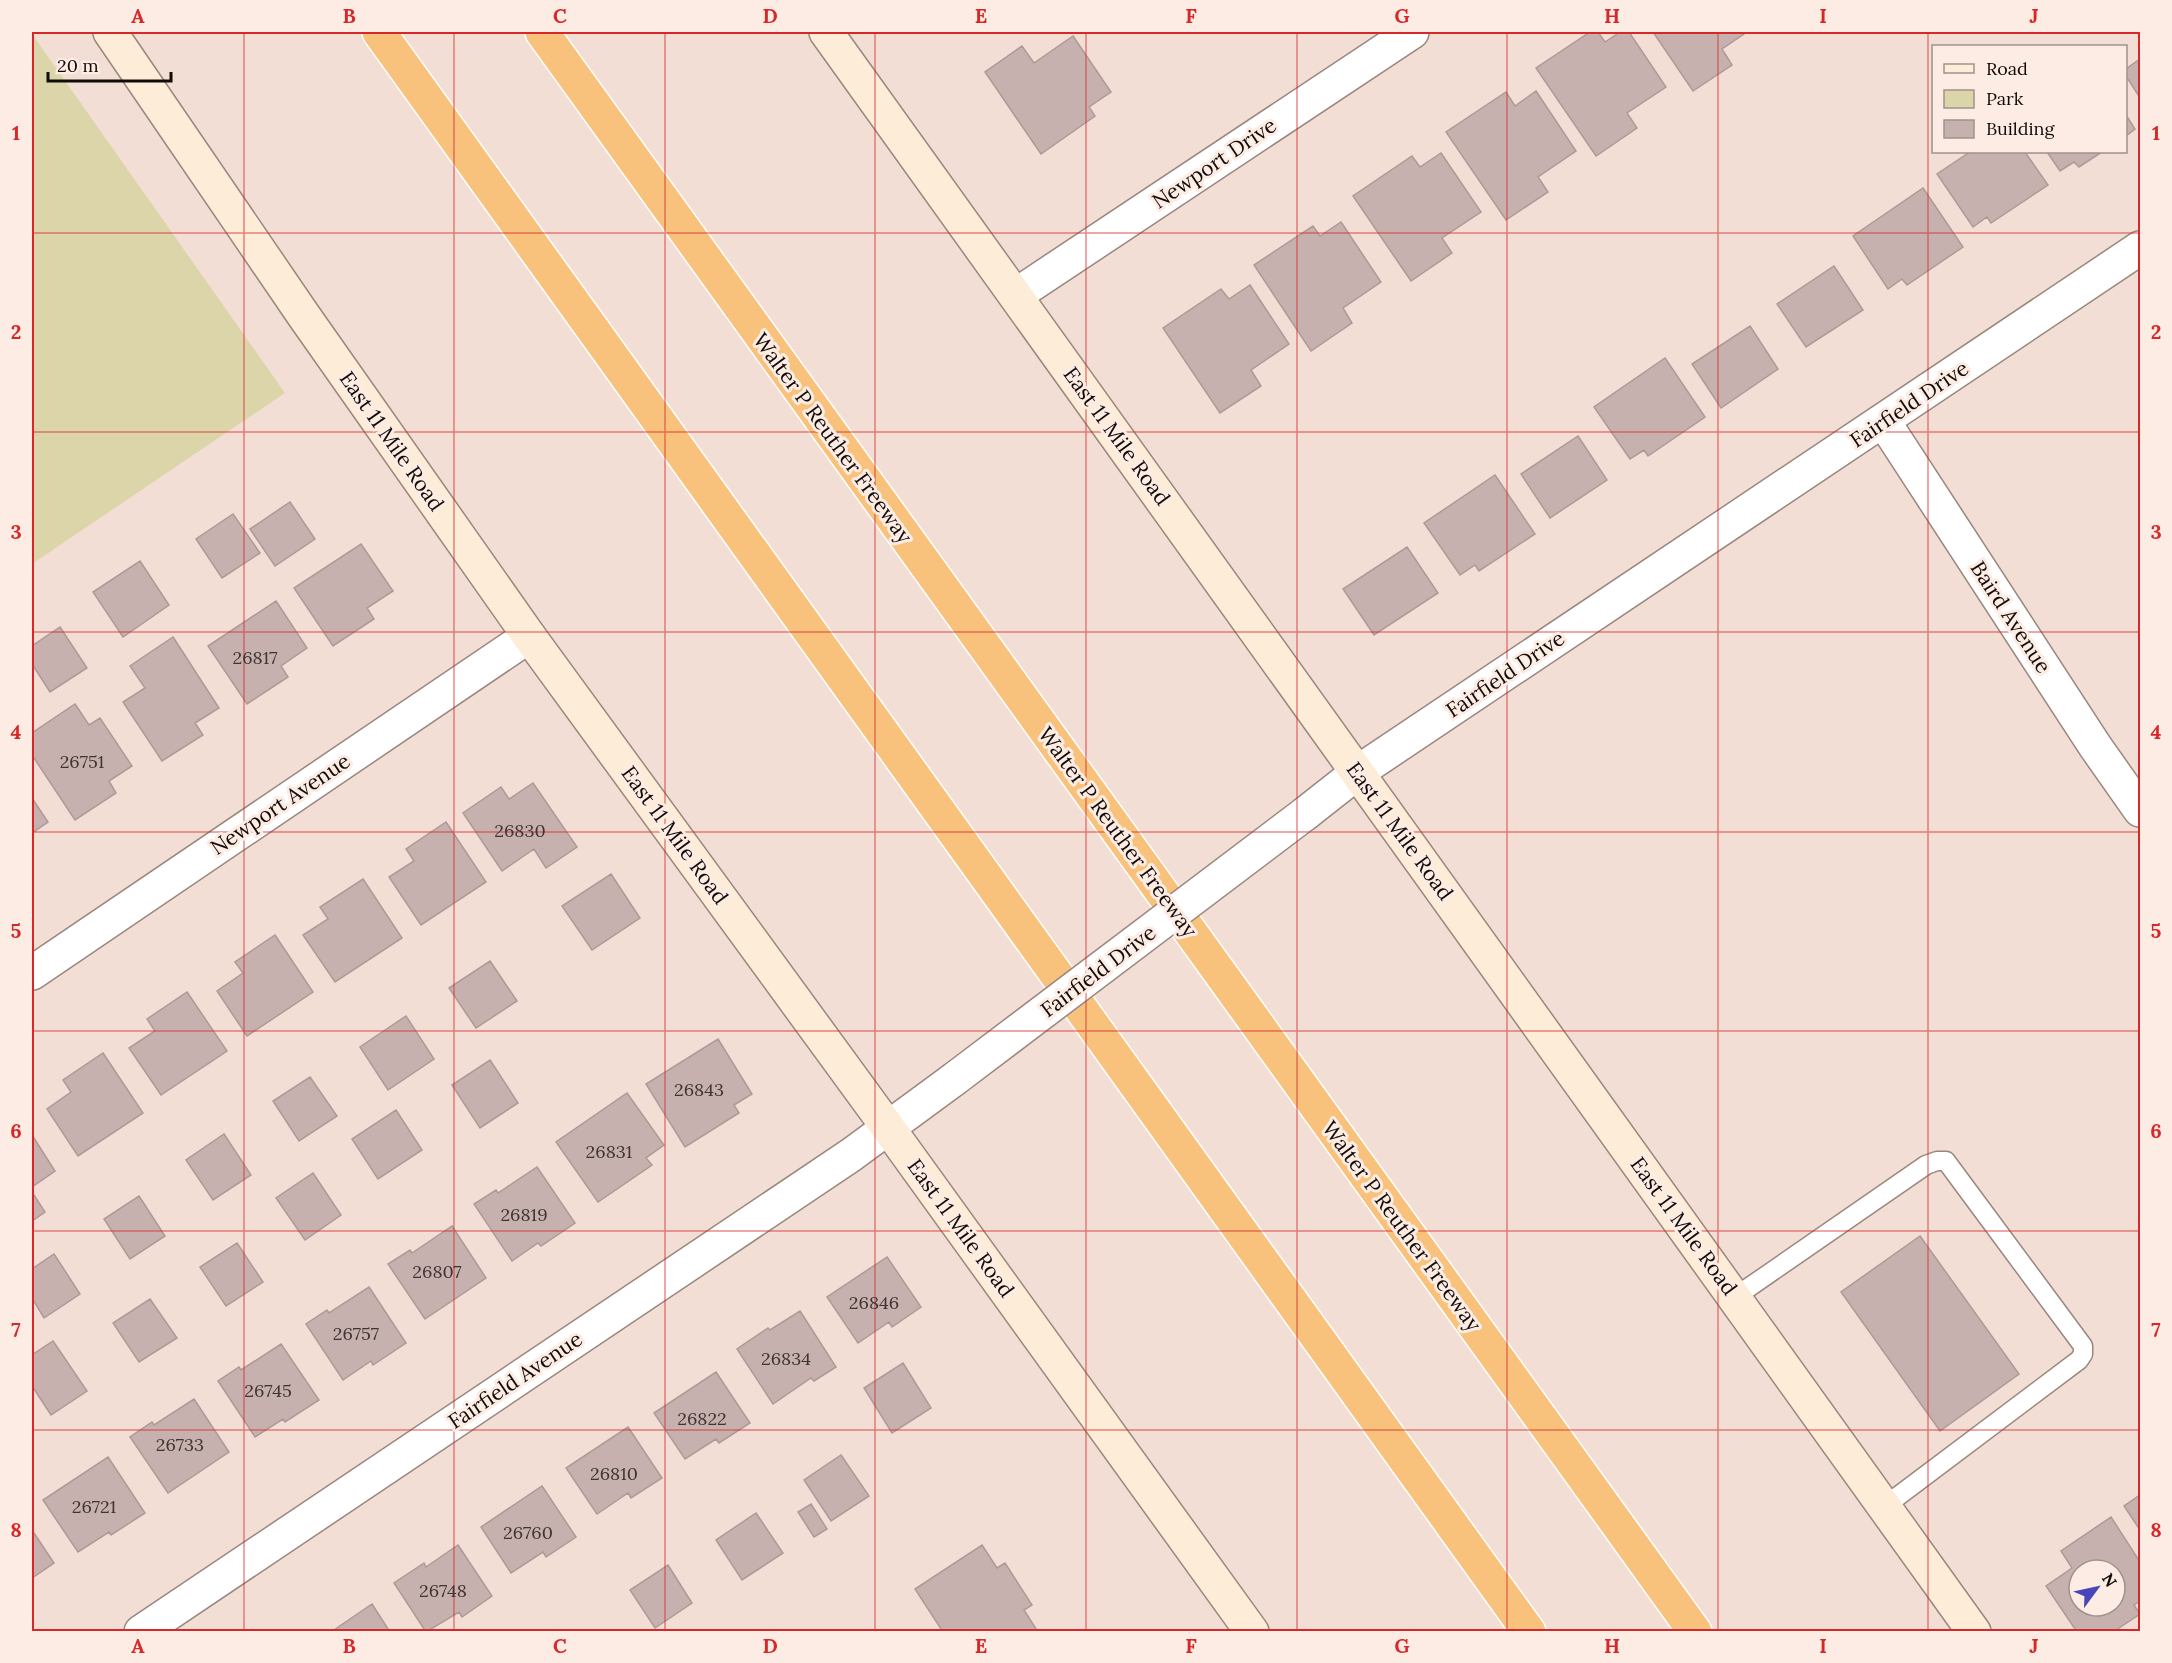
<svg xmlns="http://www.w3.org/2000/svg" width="2172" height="1663" font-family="Lora,serif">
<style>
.green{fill:#ddd5aa}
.building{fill:#c7b1af;stroke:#af9998;stroke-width:1.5;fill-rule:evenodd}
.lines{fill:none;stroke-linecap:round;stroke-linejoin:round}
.service-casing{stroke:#99867d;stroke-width:21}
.minor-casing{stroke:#99867d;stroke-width:36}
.secondary-casing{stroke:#99867d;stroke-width:36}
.motorway-casing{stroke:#fff;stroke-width:36}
.service{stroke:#fff;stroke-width:18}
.minor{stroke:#fff;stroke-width:33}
.secondary{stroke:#fdedd8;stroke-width:33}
.motorway{stroke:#f8c27c;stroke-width:33}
.minor-bridge-casing{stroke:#99867d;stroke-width:36;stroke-linecap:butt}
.minor-bridge{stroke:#fff;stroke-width:33}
.grid{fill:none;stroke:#d62828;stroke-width:1.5;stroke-opacity:0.55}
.labels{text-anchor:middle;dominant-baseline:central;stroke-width:6;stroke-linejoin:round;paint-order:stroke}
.number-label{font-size:18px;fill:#3e3432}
.street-label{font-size:21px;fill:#110b08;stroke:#fdece4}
.neatline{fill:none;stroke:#d62828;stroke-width:2}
.grid-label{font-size:20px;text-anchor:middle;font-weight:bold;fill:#d62828}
</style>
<rect width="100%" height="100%" fill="#f2ded4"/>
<path class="green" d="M 32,34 L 285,393 L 32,564 Z"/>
<path class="building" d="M 1590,32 L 1598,32 L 1605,42 L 1620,32 L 1629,32 L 1666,87 L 1627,113 L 1637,128 L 1596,156 L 1536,68 Z
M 1653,32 L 1747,32 L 1722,49 L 1732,65 L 1693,91 Z
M 1073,36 L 1111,92 L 1089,107 L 1095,116 L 1041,154 L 985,72 L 1022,46 L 1034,63 Z
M 2140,59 L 2140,98 L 2126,76 L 2126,69 Z
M 1536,91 L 1576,151 L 1538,177 L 1548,192 L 1506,220 L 1446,132 L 1506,92 L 1515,106 Z
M 2126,115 L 2135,129 L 2126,136 Z
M 1970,152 L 2025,152 L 2048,185 L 1991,223 L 1987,217 L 1973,227 L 1937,174 Z
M 2047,152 L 2102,152 L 2079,167 L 2074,162 L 2060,171 Z
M 1441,153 L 1481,212 L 1442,238 L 1452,253 L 1411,281 L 1353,196 L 1412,156 L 1420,167 Z
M 1923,188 L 1963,247 L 1907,285 L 1902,279 L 1888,289 L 1853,236 Z
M 1341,222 L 1381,282 L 1343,308 L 1352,323 L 1311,351 L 1254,265 L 1313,226 L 1320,236 Z
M 1834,266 L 1863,310 L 1806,347 L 1777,304 Z
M 1250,285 L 1289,344 L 1251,370 L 1261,386 L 1220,413 L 1163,328 L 1221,289 L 1229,299 Z
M 1750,326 L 1778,369 L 1721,408 L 1692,364 Z
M 1665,358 L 1705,417 L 1648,456 L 1644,450 L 1630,459 L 1594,407 Z
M 1578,436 L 1607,480 L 1550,518 L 1521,474 Z
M 1495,475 L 1535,534 L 1479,571 L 1475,565 L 1460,575 L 1424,523 Z
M 290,502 L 315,539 L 275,566 L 250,529 Z
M 233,514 L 260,553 L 222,578 L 196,539 Z
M 361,544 L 393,591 L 367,608 L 374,619 L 333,646 L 294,588 Z
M 1407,547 L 1438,593 L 1374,635 L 1343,589 Z
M 140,561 L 169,605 L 123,637 L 93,592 Z
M 276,601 L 307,648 L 281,666 L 288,677 L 247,704 L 208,646 Z
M 60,627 L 87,668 L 50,692 L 32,664 L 32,646 Z
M 173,637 L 219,708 L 195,723 L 203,735 L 162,761 L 123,702 L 145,688 L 130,666 Z
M 75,704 L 89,725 L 100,718 L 132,766 L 109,781 L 116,793 L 75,820 L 32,755 L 32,733 Z
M 533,783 L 577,847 L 546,868 L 534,849 L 502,871 L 463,813 L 501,787 L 509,799 Z
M 32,798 L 48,822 L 32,833 Z
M 446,822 L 486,882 L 421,925 L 389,877 L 414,861 L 406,849 Z
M 611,874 L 640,918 L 592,950 L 562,906 Z
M 363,879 L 402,938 L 335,982 L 303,935 L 328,919 L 320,907 Z
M 275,935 L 313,992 L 247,1036 L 217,991 L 243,973 L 235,962 Z
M 490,961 L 517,1001 L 476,1028 L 449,988 Z
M 187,992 L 227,1051 L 161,1095 L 129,1048 L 155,1031 L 147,1019 Z
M 406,1016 L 434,1059 L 388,1090 L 360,1047 Z
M 718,1039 L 752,1094 L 734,1105 L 739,1113 L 685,1147 L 646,1084 Z
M 103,1053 L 143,1113 L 78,1156 L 47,1109 L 71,1092 L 63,1080 Z
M 490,1060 L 518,1103 L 480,1128 L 452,1085 Z
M 310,1077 L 337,1116 L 299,1141 L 273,1101 Z
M 627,1093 L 664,1145 L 646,1158 L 652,1165 L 598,1202 L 556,1142 Z
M 396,1110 L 422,1150 L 378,1179 L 352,1139 Z
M 224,1134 L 251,1175 L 213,1200 L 186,1160 Z
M 32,1135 L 55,1171 L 32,1187 Z
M 537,1167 L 575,1223 L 541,1246 L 538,1243 L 512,1261 L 474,1204 L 496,1190 L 498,1193 Z
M 313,1173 L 341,1215 L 305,1240 L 276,1198 Z
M 32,1192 L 45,1212 L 32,1221 Z
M 139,1196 L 165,1236 L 130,1259 L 104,1219 Z
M 452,1226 L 486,1278 L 425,1319 L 388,1264 L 410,1250 L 412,1253 Z
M 1920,1236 L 2019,1374 L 1940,1431 L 1841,1292 Z
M 237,1243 L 263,1282 L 226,1306 L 200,1267 Z
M 54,1254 L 80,1294 L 44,1318 L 32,1298 L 32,1269 Z
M 887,1257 L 921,1307 L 892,1327 L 889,1322 L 858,1343 L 827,1297 Z
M 369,1287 L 406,1343 L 373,1365 L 371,1361 L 343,1380 L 306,1324 L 327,1310 L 329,1313 Z
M 150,1299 L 177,1338 L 139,1362 L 113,1323 Z
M 800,1311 L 836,1367 L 814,1381 L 811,1378 L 773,1404 L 737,1349 L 768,1328 L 770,1330 Z
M 53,1341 L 87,1391 L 51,1415 L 32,1386 L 32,1355 Z
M 281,1344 L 319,1400 L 285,1422 L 283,1419 L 255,1437 L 218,1381 L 239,1367 L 241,1370 Z
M 903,1363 L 931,1408 L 892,1433 L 864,1388 Z
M 716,1372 L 750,1423 L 719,1443 L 716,1439 L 685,1459 L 654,1413 Z
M 194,1399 L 229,1452 L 168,1493 L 130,1437 L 152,1422 L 154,1425 Z
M 628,1427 L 662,1478 L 631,1498 L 628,1493 L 597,1514 L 566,1468 Z
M 841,1455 L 869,1496 L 831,1521 L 804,1480 Z
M 108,1457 L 145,1513 L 111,1535 L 109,1532 L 78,1552 L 43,1500 Z
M 542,1486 L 576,1537 L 546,1557 L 543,1552 L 511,1573 L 481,1527 Z
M 2140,1495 L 2140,1530 L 2124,1506 Z
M 811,1504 L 827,1529 L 814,1537 L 798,1512 Z
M 756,1513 L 783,1553 L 742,1580 L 716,1540 Z
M 2111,1517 L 2140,1562 L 2140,1601 L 2134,1605 L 2140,1614 L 2113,1632 L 2077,1632 L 2046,1586 L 2072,1568 L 2061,1551 ZM 2079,1570 L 2115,1570 L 2115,1606 L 2079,1606 Z
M 32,1530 L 54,1563 L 32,1578 Z
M 458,1545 L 492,1596 L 462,1617 L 459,1612 L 426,1632 L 394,1583 L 424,1563 L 426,1567 Z
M 982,1545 L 997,1568 L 1005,1563 L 1032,1605 L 1024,1610 L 1038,1632 L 943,1632 L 915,1589 Z
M 668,1565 L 692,1603 L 655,1628 L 630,1590 Z
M 372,1604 L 390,1632 L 331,1632 Z"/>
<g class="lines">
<defs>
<path id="service" d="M 1735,1297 L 1926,1165 L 1937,1161 L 1946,1161 L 2083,1346 L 2083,1354 L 2079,1360 L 1885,1506"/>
<path id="minor" d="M 1016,295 L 1412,32
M 1884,422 L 2095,746 L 2140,810
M 1306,813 L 1358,772 L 2140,248
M 32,973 L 529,636
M 141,1632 L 851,1155 L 953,1080"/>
<path id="secondary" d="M 110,32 L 304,316 L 529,636 L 889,1129 L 1252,1632
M 826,32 L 1974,1632"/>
<path id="motorway" d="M 379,32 L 1529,1632
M 542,32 L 1695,1632"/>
</defs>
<use href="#service" class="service-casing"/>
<use href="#minor" class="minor-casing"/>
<use href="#secondary" class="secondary-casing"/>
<use href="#motorway" class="motorway-casing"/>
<use href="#service" class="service"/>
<use href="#minor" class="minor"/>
<use href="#secondary" class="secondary"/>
<use href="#motorway" class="motorway"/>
<defs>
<path id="minor-bridge" d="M 953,1080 L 1306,813"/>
</defs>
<use href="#minor-bridge" class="minor-bridge-casing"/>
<use href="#minor-bridge" class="minor-bridge"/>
</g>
<path class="grid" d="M 244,32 L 244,1632M 454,32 L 454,1632M 665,32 L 665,1632M 875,32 L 875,1632M 1086,32 L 1086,1632M 1297,32 L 1297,1632M 1507,32 L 1507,1632M 1718,32 L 1718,1632M 1928,32 L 1928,1632M 32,233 L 2140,233M 32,432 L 2140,432M 32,632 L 2140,632M 32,832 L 2140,832M 32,1031 L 2140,1031M 32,1231 L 2140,1231M 32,1430 L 2140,1430"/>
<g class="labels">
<g class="number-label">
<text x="255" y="657">26817</text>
<text x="82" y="761">26751</text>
<text x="520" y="830">26830</text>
<text x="699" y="1089">26843</text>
<text x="609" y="1151">26831</text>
<text x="524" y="1214">26819</text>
<text x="437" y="1271">26807</text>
<text x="874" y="1302">26846</text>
<text x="356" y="1333">26757</text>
<text x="786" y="1358">26834</text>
<text x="268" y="1390">26745</text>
<text x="702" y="1418">26822</text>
<text x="180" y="1444">26733</text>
<text x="614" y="1473">26810</text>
<text x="94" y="1506">26721</text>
<text x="528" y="1532">26760</text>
<text x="443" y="1590">26748</text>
</g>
<g class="street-label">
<text transform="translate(1214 163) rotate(-34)">Newport Drive</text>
<text transform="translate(1909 404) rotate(-34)">Fairfield Drive</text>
<text transform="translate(1117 436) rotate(54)">East 11 Mile Road</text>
<text transform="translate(833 438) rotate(54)">Walter P Reuther Freeway</text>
<text transform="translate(392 441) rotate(55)">East 11 Mile Road</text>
<text transform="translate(2011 617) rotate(57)">Baird Avenue</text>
<text transform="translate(1505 674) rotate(-34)">Fairfield Drive</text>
<text transform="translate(280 804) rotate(-34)">Newport Avenue</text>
<text transform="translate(1400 831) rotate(54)">East 11 Mile Road</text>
<text transform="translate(1118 832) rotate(54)">Walter P Reuther Freeway</text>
<text transform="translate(675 835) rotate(54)">East 11 Mile Road</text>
<text transform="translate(1098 971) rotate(-37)">Fairfield Drive</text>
<text transform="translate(1402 1226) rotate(54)">Walter P Reuther Freeway</text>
<text transform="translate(1684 1226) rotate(54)">East 11 Mile Road</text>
<text transform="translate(961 1228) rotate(54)">East 11 Mile Road</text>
<text transform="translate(515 1380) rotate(-34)">Fairfield Avenue</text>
</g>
</g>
<rect width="2172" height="1663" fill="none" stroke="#fdece4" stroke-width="66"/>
<rect x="1932" y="45" width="195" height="108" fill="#fdece4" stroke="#9f928c" stroke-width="1.5"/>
<rect x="1944" y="64" width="30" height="9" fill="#fdedd8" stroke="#9f928c" stroke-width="1.5"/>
<text x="1986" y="75" font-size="18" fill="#110b08">Road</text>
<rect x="1944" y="90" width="30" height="18" fill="#ddd5aa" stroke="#9f928c" stroke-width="1.5"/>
<text x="1986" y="105" font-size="18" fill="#110b08">Park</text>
<rect x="1944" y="120" width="30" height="18" fill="#c7b1af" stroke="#9f928c" stroke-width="1.5"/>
<text x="1986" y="135" font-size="18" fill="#110b08">Building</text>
<g transform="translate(2097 1588) rotate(57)"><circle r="28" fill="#fdece4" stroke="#9f928c" stroke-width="1.5"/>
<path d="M0-4.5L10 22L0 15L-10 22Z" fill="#4b45bb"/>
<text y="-9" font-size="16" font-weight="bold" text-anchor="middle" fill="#110b08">N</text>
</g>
<path d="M48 72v9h123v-9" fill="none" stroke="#110b08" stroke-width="3"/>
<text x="57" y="72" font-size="18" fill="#110b08" stroke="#fdece4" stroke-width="4.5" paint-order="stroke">20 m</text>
<rect x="33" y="33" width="2106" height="1597" class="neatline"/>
<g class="grid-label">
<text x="138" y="23">A</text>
<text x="349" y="23">B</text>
<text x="560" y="23">C</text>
<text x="770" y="23">D</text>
<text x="981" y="23">E</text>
<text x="1191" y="23">F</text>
<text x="1402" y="23">G</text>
<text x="1612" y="23">H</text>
<text x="1823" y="23">I</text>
<text x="2034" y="23">J</text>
<text x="16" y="140">1</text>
<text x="2156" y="140">1</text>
<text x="16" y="339">2</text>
<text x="2156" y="339">2</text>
<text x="16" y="539">3</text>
<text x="2156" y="539">3</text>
<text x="16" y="739">4</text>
<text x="2156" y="739">4</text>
<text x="16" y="938">5</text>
<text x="2156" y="938">5</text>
<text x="16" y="1138">6</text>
<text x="2156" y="1138">6</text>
<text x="16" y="1337">7</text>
<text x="2156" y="1337">7</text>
<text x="16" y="1537">8</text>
<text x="2156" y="1537">8</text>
<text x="138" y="1653">A</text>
<text x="349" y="1653">B</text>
<text x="560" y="1653">C</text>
<text x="770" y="1653">D</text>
<text x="981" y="1653">E</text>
<text x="1191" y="1653">F</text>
<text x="1402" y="1653">G</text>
<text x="1612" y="1653">H</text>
<text x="1823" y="1653">I</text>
<text x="2034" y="1653">J</text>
</g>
</svg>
